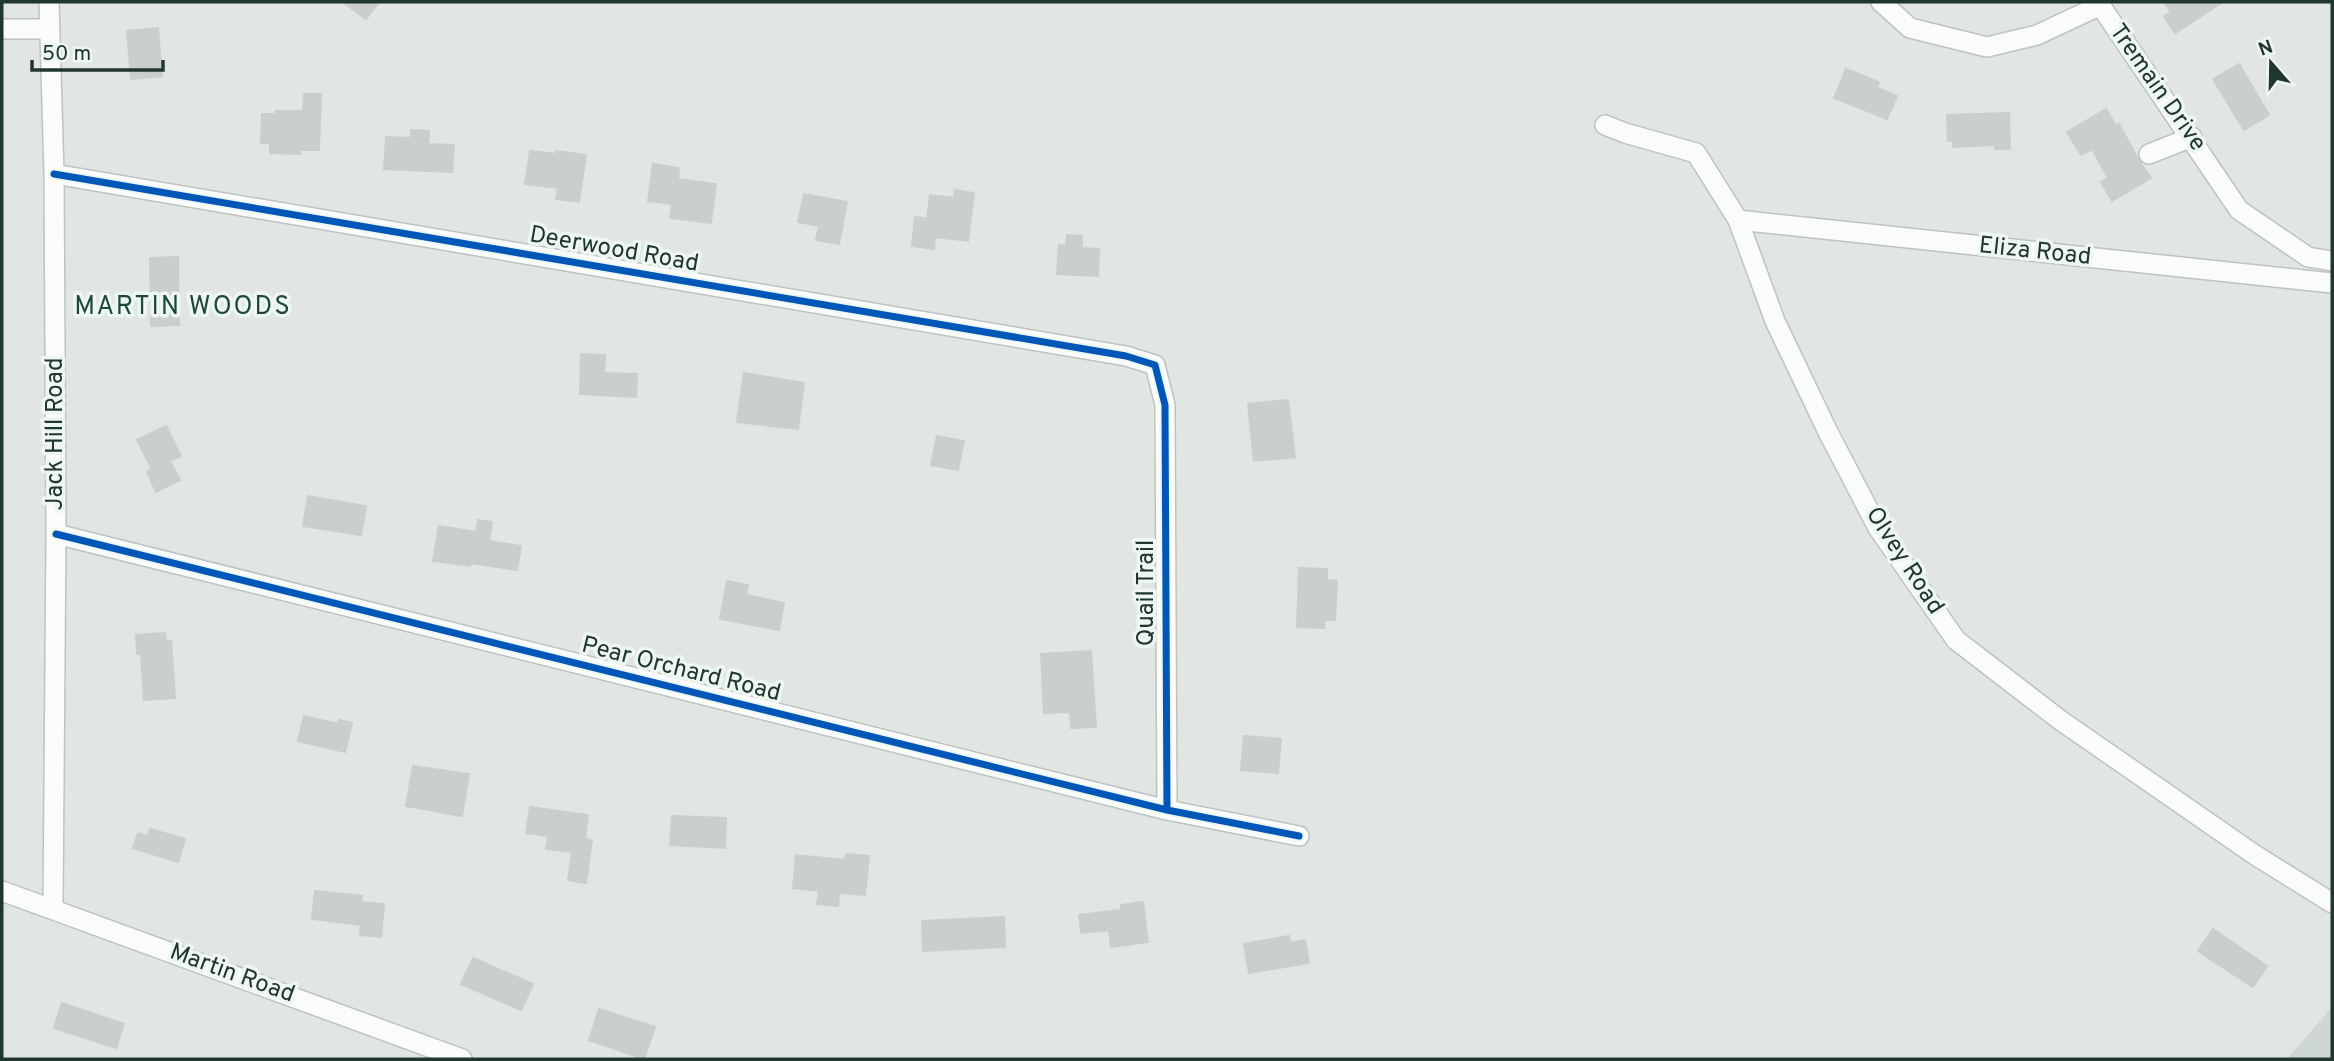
<svg xmlns="http://www.w3.org/2000/svg" width="2334" height="1061" font-family="Overpass,sans-serif">
<style>
.built{fill:#ced7d3}
.building{fill:#c9cfcc;stroke:#c9cfcc;stroke-width:2}
.lines{fill:none;stroke-linecap:round;stroke-linejoin:round}
.minor-casing{stroke:#bec3c0;stroke-width:22}
.minor{stroke:#fafbfb;stroke-width:19}
.cycleway-casing{stroke:#eef6f1;stroke-width:11}
.cycleway{stroke:#0057b8;stroke-width:7}
.labels{text-anchor:middle;dominant-baseline:central;stroke-width:7;stroke-linejoin:round;paint-order:stroke}
.street-label{font-size:24px;fill:#20372f;stroke:#eef6f1}
.neighbourhood-label{font-size:26px;letter-spacing:2px;fill:#1d483a;stroke:#eef6f1}
</style>
<rect width="100%" height="100%" fill="#e1e6e3"/>
<path class="built" d="M 2332,1007 L 2332,1059 L 2287,1059 Z"/>
<path class="building" d="M 343,2 L 379,2 L 366,19 Z
M 2164,2 L 2223,2 L 2175,33 L 2164,16 L 2171,12 Z
M 158,28 L 162,76 L 131,79 L 127,31 Z
M 2239,64 L 2269,115 L 2244,130 L 2213,79 Z
M 1846,69 L 1879,82 L 1877,88 L 1897,96 L 1887,119 L 1834,98 Z
M 304,94 L 321,94 L 319,150 L 300,150 L 300,154 L 270,153 L 270,143 L 261,143 L 262,114 L 275,114 L 276,111 L 303,111 Z
M 2106,109 L 2116,126 L 2119,124 L 2138,159 L 2151,178 L 2112,201 L 2101,182 L 2108,178 L 2092,149 L 2081,155 L 2067,132 Z
M 2009,113 L 2010,149 L 1995,149 L 1995,145 L 1953,147 L 1953,141 L 1948,141 L 1947,115 Z
M 411,130 L 429,131 L 428,144 L 454,145 L 452,172 L 384,169 L 386,137 L 411,138 Z
M 530,151 L 556,154 L 556,151 L 586,155 L 579,202 L 556,199 L 558,188 L 525,184 Z
M 653,164 L 679,168 L 678,179 L 716,184 L 711,223 L 670,218 L 672,204 L 648,201 Z
M 955,190 L 974,193 L 968,241 L 935,237 L 934,249 L 912,246 L 915,217 L 927,219 L 930,195 L 954,198 Z
M 804,194 L 847,202 L 839,244 L 816,240 L 819,226 L 798,222 Z
M 1067,235 L 1082,236 L 1082,248 L 1099,249 L 1098,276 L 1057,274 L 1059,245 L 1066,246 Z
M 178,257 L 179,325 L 151,326 L 150,258 Z
M 581,354 L 605,355 L 604,373 L 637,374 L 636,397 L 580,394 Z
M 744,373 L 804,383 L 798,429 L 737,422 Z
M 1288,400 L 1295,457 L 1254,461 L 1248,404 Z
M 166,426 L 181,456 L 170,461 L 180,480 L 156,492 L 147,472 L 152,469 L 137,440 Z
M 937,436 L 964,441 L 958,470 L 931,465 Z
M 308,496 L 366,506 L 361,535 L 303,526 Z
M 478,520 L 492,522 L 489,541 L 521,546 L 517,570 L 471,563 L 470,566 L 433,561 L 439,526 L 476,532 Z
M 1299,568 L 1327,569 L 1327,580 L 1337,581 L 1335,620 L 1324,620 L 1324,628 L 1297,627 Z
M 727,581 L 748,585 L 746,595 L 784,603 L 779,630 L 720,619 Z
M 165,633 L 166,642 L 171,641 L 175,698 L 144,700 L 141,654 L 137,654 L 136,635 Z
M 1091,651 L 1096,727 L 1071,728 L 1070,712 L 1044,713 L 1041,654 Z
M 304,716 L 338,724 L 339,720 L 352,723 L 345,752 L 298,741 Z
M 1244,736 L 1281,739 L 1278,773 L 1241,770 Z
M 413,766 L 469,774 L 462,816 L 406,806 Z
M 530,807 L 588,815 L 585,839 L 592,840 L 586,883 L 568,880 L 572,852 L 546,849 L 548,836 L 526,833 Z
M 672,816 L 726,818 L 725,848 L 670,845 Z
M 150,829 L 185,839 L 178,862 L 133,848 L 138,833 L 148,836 Z
M 846,854 L 869,856 L 865,895 L 839,893 L 838,906 L 817,904 L 819,891 L 793,888 L 796,855 L 845,860 Z
M 315,891 L 362,896 L 362,902 L 384,904 L 381,937 L 360,935 L 361,925 L 312,919 Z
M 1143,902 L 1148,942 L 1111,947 L 1109,930 L 1081,933 L 1079,915 L 1121,910 L 1121,905 Z
M 1004,917 L 1005,947 L 923,951 L 922,921 Z
M 2213,929 L 2267,966 L 2253,987 L 2198,951 Z
M 1289,936 L 1290,943 L 1305,940 L 1309,963 L 1249,973 L 1244,944 Z
M 473,958 L 533,984 L 521,1010 L 461,984 Z
M 62,1003 L 124,1024 L 116,1048 L 54,1028 Z
M 599,1009 L 655,1027 L 644,1059 L 589,1040 Z"/>
<g class="lines">
<defs>
<path id="minor" d="M 49,2 L 54,174 L 56,534 L 53,908
M 1881,2 L 1910,28 L 1987,47 L 2037,35 L 2099,6
M 2098,2 L 2239,210 L 2308,257 L 2332,261
M 2,29 L 49,29
M 1605,125 L 1625,133 L 1696,153 L 1738,220 L 1775,321 L 1828,432 L 1878,528 L 1956,640 L 2060,720 L 2255,855 L 2332,903
M 2149,154 L 2192,137
M 54,174 L 1126,356 L 1155,365 L 1165,405 L 1167,810
M 1738,220 L 2332,283
M 56,534 L 1167,810 L 1299,836
M 2,891 L 462,1059"/>
</defs>
<use href="#minor" class="minor-casing"/>
<use href="#minor" class="minor"/>
<defs>
<path id="cycleway" d="M 54,174 L 1126,356 L 1155,365 L 1165,405 L 1167,810
M 56,534 L 1167,810 L 1299,836"/>
</defs>
<use href="#cycleway" class="cycleway-casing"/>
<use href="#cycleway" class="cycleway"/>
</g>
<g class="labels">
<g class="street-label">
<text transform="translate(2157 88) rotate(55)">Tremain Drive</text>
<text transform="translate(614 250) rotate(10)">Deerwood Road</text>
<text transform="translate(2035 252) rotate(6)">Eliza Road</text>
<text transform="translate(56 434) rotate(-90)">Jack Hill Road</text>
<text transform="translate(1904 561) rotate(57)">Olvey Road</text>
<text transform="translate(1147 593) rotate(-90)">Quail Trail</text>
<text transform="translate(681 670) rotate(14)">Pear Orchard Road</text>
<text transform="translate(232 974) rotate(20)">Martin Road</text>
</g>
<g class="neighbourhood-label">
<text x="183" y="307">MARTIN WOODS</text>
</g>
</g>
<rect width="2334" height="1061" fill="none" stroke="#20372f" stroke-width="7"/>
<g transform="translate(2271 63) rotate(340)" stroke="#eef6f1" stroke-width="5" paint-order="stroke">
<path d="M0-5L12 26L0 18L-12 26Z" fill="#20372f"/>
<text y="-10" font-size="19" font-weight="bold" text-anchor="middle" fill="#20372f">N</text>
</g>
<path d="M32 60v10h131v-10" fill="none" stroke="#20372f" stroke-width="3.5"/>
<text x="42" y="60" font-size="21" fill="#20372f" stroke="#eef6f1" stroke-width="5" paint-order="stroke">50 m</text>
</svg>
